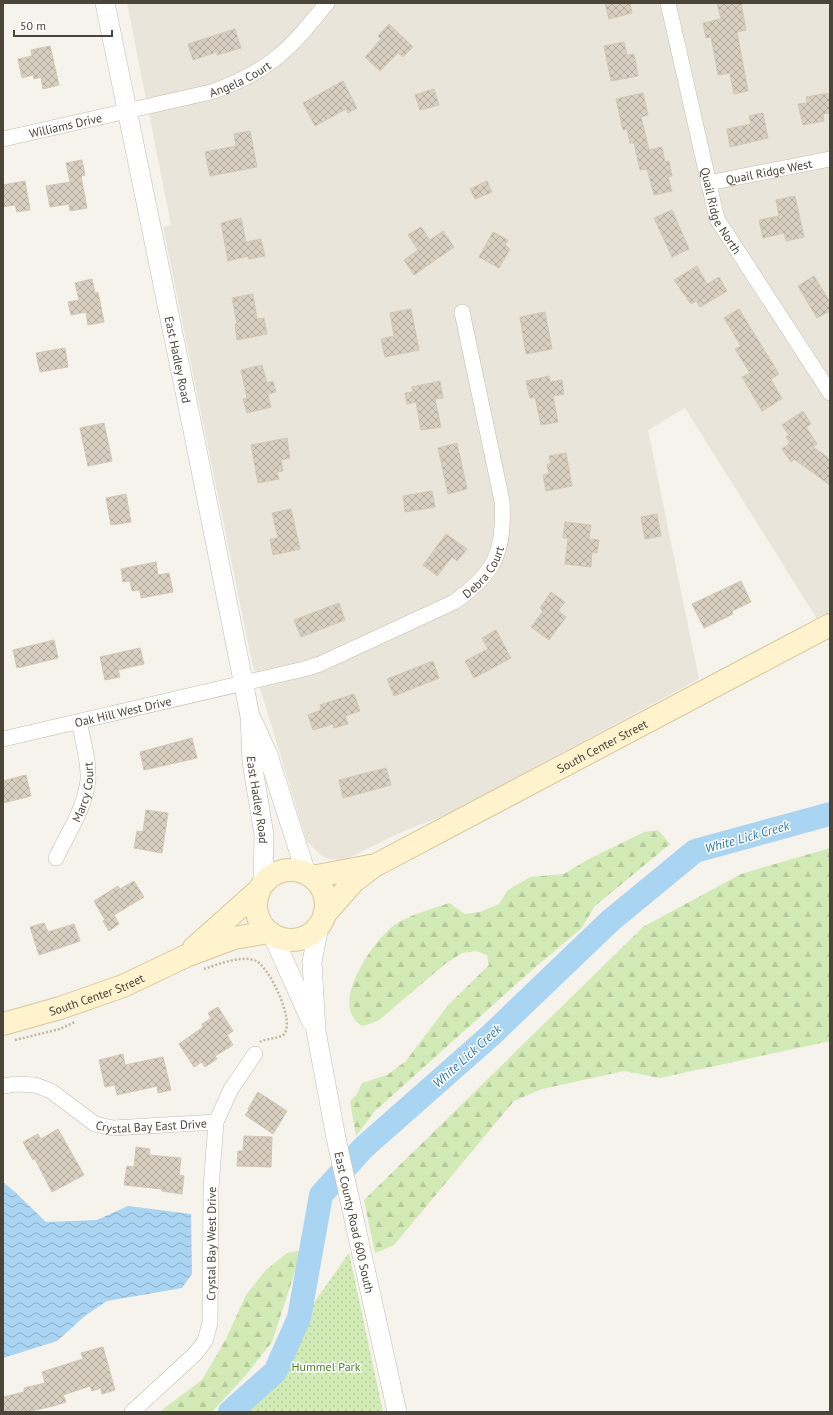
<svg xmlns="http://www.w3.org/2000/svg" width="833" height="1415" font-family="'PT Sans',sans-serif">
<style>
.residential{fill:#eae5da}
.forest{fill:url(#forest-firs)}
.park{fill:url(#park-dots)}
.water{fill:url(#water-waves)}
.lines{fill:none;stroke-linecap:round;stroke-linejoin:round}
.river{stroke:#a9d4f2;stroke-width:24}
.building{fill:url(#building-cross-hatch);stroke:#d3c7b4}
.minor-casing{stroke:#c2bbae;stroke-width:16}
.tertiary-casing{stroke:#c2bbae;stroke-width:20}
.secondary-casing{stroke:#d6c79b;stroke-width:24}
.path{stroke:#c4b79f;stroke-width:2.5;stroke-dasharray:2 2;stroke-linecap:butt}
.minor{stroke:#fff;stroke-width:15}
.tertiary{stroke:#fff;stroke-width:19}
.secondary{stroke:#fff3cd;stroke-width:22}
.labels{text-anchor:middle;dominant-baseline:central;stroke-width:3;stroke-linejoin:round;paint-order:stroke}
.street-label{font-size:12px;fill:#4b4439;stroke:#fff}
.park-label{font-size:12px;fill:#4a7f2a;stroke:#fff}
.water-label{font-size:13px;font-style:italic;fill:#2e7ab2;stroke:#fff}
</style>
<defs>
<pattern id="forest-firs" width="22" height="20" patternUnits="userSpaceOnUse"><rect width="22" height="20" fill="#d2eab5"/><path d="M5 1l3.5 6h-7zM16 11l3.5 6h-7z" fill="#b6ca9c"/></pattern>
<pattern id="park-dots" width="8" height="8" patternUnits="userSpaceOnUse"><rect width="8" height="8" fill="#d2eab5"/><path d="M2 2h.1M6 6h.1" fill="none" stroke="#b6ca9c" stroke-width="1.8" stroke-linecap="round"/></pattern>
<pattern id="water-waves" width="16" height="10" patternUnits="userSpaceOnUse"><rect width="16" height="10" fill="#a9d4f2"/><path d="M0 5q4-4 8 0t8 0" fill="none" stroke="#8caec5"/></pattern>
<pattern id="building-cross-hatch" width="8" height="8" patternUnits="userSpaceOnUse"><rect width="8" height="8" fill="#d8cfc1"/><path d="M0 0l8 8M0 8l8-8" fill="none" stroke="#b1aa9e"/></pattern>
</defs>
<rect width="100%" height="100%" fill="#f6f3ec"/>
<path class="residential" d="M 127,3 L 830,3 L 830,613 L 817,619 L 685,408 L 648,430 L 699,679 L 448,814 L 404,831 L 344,860 L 328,859 L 321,855 L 307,842 L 252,662 L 163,227 L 171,225 Z"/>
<path class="forest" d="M 658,830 L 670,844 L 595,906 L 581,929 L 533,969 L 374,1112 L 356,1136 L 350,1101 L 357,1094 L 362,1083 L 387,1075 L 406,1061 L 449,1004 L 489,965 L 487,955 L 476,951 L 462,953 L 445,964 L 378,1021 L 363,1026 C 327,1008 371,944 392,927 C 405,916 432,909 449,903 L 465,914 L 480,912 L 499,904 L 508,890 L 530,877 L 564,874 L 587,860 L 644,832 Z
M 830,848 L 830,1041 L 660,1078 L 624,1071 L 542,1089 L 514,1101 L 394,1245 L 375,1253 L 364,1200 L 643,927 L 741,874 Z
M 302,1250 L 272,1342 L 246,1375 L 212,1412 L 159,1412 L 202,1380 L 226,1339 L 246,1295 L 266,1270 L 287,1253 Z"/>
<path class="park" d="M 349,1253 L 383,1412 L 237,1412 Z"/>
<path class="water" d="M 3,1182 L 15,1192 L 46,1222 L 97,1220 L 128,1206 L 191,1214 L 192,1274 L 182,1288 L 107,1301 L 86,1315 L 57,1341 L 3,1358 Z"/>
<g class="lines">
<path class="river" d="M 230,1412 L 275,1372 L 299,1318 L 321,1195 L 363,1148 L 491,1035 L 610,921 L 695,851 L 830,814"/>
</g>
<path class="building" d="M 605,3 L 630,3 L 632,13 L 609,19 Z
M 717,3 L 741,3 L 746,30 L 737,32 L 748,91 L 734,94 L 730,73 L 718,75 L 711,37 L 706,38 L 703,23 L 721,19 Z
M 389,24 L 413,47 L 403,57 L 398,53 L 380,71 L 365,57 L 381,39 L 378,36 Z
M 235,29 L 241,48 L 217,55 L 217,52 L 193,60 L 188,44 Z
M 624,42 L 627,55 L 634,54 L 638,76 L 611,81 L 604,46 Z
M 50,46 L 59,85 L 43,89 L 41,77 L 34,79 L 33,75 L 22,78 L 18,59 L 32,56 L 31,50 Z
M 343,81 L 357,108 L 348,113 L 346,109 L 315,126 L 303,103 Z
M 434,89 L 439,105 L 420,110 L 415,95 Z
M 643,93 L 648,115 L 641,117 L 649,150 L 662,147 L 665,162 L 669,161 L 672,176 L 668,177 L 672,191 L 654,195 L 647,169 L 640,170 L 634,143 L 630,143 L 627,129 L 623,130 L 616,99 Z
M 823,94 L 830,94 L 830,113 L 823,114 L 824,121 L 803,125 L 798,104 L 807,103 L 806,97 Z
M 763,113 L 768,138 L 730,147 L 727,129 L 751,124 L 749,116 Z
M 250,131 L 257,167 L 210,176 L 205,152 L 236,146 L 234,134 Z
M 82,160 L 85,175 L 81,176 L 87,208 L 70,211 L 69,204 L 50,207 L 46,186 L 70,182 L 66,163 Z
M 25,181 L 30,210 L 17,212 L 15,205 L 3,207 L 3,185 Z
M 487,181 L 492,192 L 475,199 L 470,189 Z
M 795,196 L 804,237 L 786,241 L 784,233 L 763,238 L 759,220 L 779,216 L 776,200 Z
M 672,210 L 689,249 L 672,257 L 654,218 Z
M 241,218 L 246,242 L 261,239 L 265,256 L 249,259 L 248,256 L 228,261 L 221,223 Z
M 421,227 L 430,240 L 443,231 L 454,247 L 414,275 L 404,260 L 418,250 L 408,235 Z
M 493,232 L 508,240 L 505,245 L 510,249 L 499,268 L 479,257 Z
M 697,266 L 707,284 L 719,277 L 727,291 L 700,307 L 696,301 L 691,304 L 674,280 Z
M 814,276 L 830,302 L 830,311 L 817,318 L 798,286 Z
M 92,279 L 95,293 L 98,292 L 104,322 L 88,325 L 86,312 L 71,315 L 68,302 L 79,300 L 75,283 Z
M 253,294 L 257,319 L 264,318 L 267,334 L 237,340 L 235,324 L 237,324 L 232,298 Z
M 411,309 L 419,350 L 385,357 L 381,339 L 394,336 L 390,313 Z
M 739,309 L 779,374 L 771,379 L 782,399 L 762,411 L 742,377 L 750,373 L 735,349 L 741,346 L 724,318 Z
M 545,312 L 552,349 L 526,354 L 520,317 Z
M 65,348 L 68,367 L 40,372 L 36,353 Z
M 262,365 L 267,383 L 273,381 L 276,392 L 268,394 L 271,407 L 247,413 L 243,399 L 247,398 L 241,370 Z
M 549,376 L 550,382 L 562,380 L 564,394 L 553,396 L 558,422 L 541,425 L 535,397 L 530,398 L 526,381 Z
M 440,381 L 443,398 L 435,399 L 441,427 L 421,430 L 416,402 L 407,404 L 405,393 L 413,392 L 412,387 Z
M 803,411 L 811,424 L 806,427 L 817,444 L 813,447 L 830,459 L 830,485 L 794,459 L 791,462 L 782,449 L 790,443 L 786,437 L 789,435 L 782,425 Z
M 104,423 L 112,461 L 88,466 L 80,428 Z
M 287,438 L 290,458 L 281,460 L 283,471 L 277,472 L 279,479 L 258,483 L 251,445 Z
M 457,443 L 467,489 L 448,494 L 438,448 Z
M 566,453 L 572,486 L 546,491 L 543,475 L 549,474 L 547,464 L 551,464 L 549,456 Z
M 432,491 L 435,507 L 405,512 L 403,496 Z
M 126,494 L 131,522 L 111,525 L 106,498 Z
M 291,509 L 300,549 L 273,555 L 270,539 L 278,538 L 272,513 Z
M 657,514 L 661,536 L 645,539 L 641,517 Z
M 565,522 L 591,525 L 589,539 L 599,540 L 597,553 L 592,552 L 591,567 L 565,564 L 568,538 L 563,538 Z
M 446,534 L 467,549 L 457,561 L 452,557 L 437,576 L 423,565 Z
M 156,562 L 158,575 L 169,573 L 173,592 L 141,598 L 140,590 L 132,591 L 130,581 L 123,582 L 121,569 Z
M 741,581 L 751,602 L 732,611 L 733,614 L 704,628 L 692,604 Z
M 551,592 L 565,602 L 558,611 L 566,617 L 549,640 L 531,627 L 543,611 L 540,608 Z
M 339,603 L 345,620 L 301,637 L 294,620 Z
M 496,630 L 511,658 L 474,678 L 465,661 L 488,649 L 482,638 Z
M 54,640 L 58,658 L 17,668 L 13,650 Z
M 140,648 L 144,664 L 118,670 L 120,677 L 105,680 L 100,657 Z
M 433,661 L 439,678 L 394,696 L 387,679 Z
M 354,694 L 360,711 L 345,716 L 348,724 L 334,728 L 333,724 L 313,730 L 308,715 L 321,710 L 320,705 Z
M 192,738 L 197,758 L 144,770 L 140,752 Z
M 386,768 L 391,785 L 343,798 L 339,780 Z
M 26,775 L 31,796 L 3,803 L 3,781 Z
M 146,810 L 168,813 L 162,853 L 134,848 L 137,831 L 143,832 Z
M 134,881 L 144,897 L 114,915 L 119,924 L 109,931 L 103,921 L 105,920 L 94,901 L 118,886 L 120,889 Z
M 44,923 L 48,932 L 74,924 L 80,941 L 39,955 L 30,927 Z
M 218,1007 L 233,1031 L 227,1035 L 233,1045 L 215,1056 L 217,1059 L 205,1067 L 202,1062 L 194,1067 L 179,1044 L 203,1027 L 202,1024 L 211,1018 L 208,1013 Z
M 123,1054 L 125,1065 L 163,1057 L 171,1090 L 158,1093 L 157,1086 L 117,1095 L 115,1085 L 105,1087 L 99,1060 Z
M 258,1092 L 287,1111 L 273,1134 L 245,1115 L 249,1110 L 248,1109 Z
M 58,1129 L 84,1175 L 52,1192 L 35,1159 L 33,1160 L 23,1142 L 38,1134 L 41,1139 Z
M 244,1136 L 272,1137 L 271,1167 L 237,1166 L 238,1151 L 243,1151 Z
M 136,1147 L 150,1149 L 149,1155 L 181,1158 L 179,1175 L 184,1176 L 182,1194 L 162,1191 L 162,1189 L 124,1185 L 127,1166 L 134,1167 Z
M 103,1347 L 115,1390 L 102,1394 L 101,1388 L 92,1391 L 90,1386 L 63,1395 L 66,1402 L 53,1406 L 27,1412 L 3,1412 L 3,1397 L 24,1392 L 24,1388 L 45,1383 L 42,1372 L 83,1359 L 81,1353 Z"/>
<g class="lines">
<defs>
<g id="minor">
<path id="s1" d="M 668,3 L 717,219 L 830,393"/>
<path id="s2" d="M 3,139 L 211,92 C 269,72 289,50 327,3"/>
<path id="s3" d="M 708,183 L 830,159"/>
<path id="s4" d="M 3,739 L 304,669 L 320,664 L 454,602 C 496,573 505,550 502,501 L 462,312"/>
<path id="s5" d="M 56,858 C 68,833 85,808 88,780 C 89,761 83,740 79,722"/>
<path id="s6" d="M 3,1086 L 16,1084 L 35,1085 L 51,1091 L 95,1124 L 113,1128 L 216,1122"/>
<path id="s7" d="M 132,1412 L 195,1354 L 205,1341 L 210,1323 L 211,1188 L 216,1122 L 231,1089 L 255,1054"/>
</g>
<g id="tertiary">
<path id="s8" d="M 105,3 L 195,440 L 250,716 L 252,762 L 264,835 L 263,883"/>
<path d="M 253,722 L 268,755 L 306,873"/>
<path id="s9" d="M 319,926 L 312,962 L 316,1031 L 336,1138 L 397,1412"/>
<path d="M 272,934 L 311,1021"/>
</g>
<g id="secondary">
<circle cx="291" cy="905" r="35"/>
<path d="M 312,877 L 370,866"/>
<path id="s10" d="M 324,915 L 353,882 L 374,866 L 830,625"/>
<path d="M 194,948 L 259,890"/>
<path id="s11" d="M 3,1024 L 60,1008 L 123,986 L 186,956 L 234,938 L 269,932"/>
</g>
</defs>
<use href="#minor" class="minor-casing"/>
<use href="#tertiary" class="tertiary-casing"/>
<use href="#secondary" class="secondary-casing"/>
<path class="path" d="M 204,969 C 219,964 238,956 254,960 C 269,964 297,1025 283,1035 C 277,1039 267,1038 260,1042
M 15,1040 L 60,1029 L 75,1022"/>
<use href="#minor" class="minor"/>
<use href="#tertiary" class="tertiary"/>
<use href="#secondary" class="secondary"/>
</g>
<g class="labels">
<g class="street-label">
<text stroke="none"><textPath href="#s2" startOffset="245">Angela Court</textPath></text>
<text stroke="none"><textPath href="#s2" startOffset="64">Williams Drive</textPath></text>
<text stroke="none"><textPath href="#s3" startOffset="62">Quail Ridge West</textPath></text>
<text stroke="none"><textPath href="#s1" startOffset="215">Quail Ridge North</textPath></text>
<text stroke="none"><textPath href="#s8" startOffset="364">East Hadley Road</textPath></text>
<text stroke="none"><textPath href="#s4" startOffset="516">Debra Court</textPath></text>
<text stroke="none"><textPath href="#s4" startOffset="123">Oak Hill West Drive</textPath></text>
<text stroke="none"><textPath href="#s10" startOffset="328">South Center Street</textPath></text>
<text stroke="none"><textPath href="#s5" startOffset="72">Marcy Court</textPath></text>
<text stroke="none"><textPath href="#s8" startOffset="812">East Hadley Road</textPath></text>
<text stroke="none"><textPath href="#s11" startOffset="98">South Center Street</textPath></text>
<text stroke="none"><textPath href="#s6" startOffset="161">Crystal Bay East Drive</textPath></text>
<text stroke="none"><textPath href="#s9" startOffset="301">East County Road 600 South</textPath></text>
<text stroke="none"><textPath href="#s7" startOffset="200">Crystal Bay West Drive</textPath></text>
</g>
<g class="park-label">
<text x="326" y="1366">Hummel Park</text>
</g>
<g class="water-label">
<text transform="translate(747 837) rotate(-16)">White Lick Creek</text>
<text transform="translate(467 1056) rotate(-42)">White Lick Creek</text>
</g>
</g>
<rect width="833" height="1415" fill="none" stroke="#4b4439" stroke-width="8"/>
<path d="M14 30v6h98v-6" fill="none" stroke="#4b4439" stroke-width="2"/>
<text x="20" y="30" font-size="12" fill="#4b4439" stroke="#ffffff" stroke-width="3" paint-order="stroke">50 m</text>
</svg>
